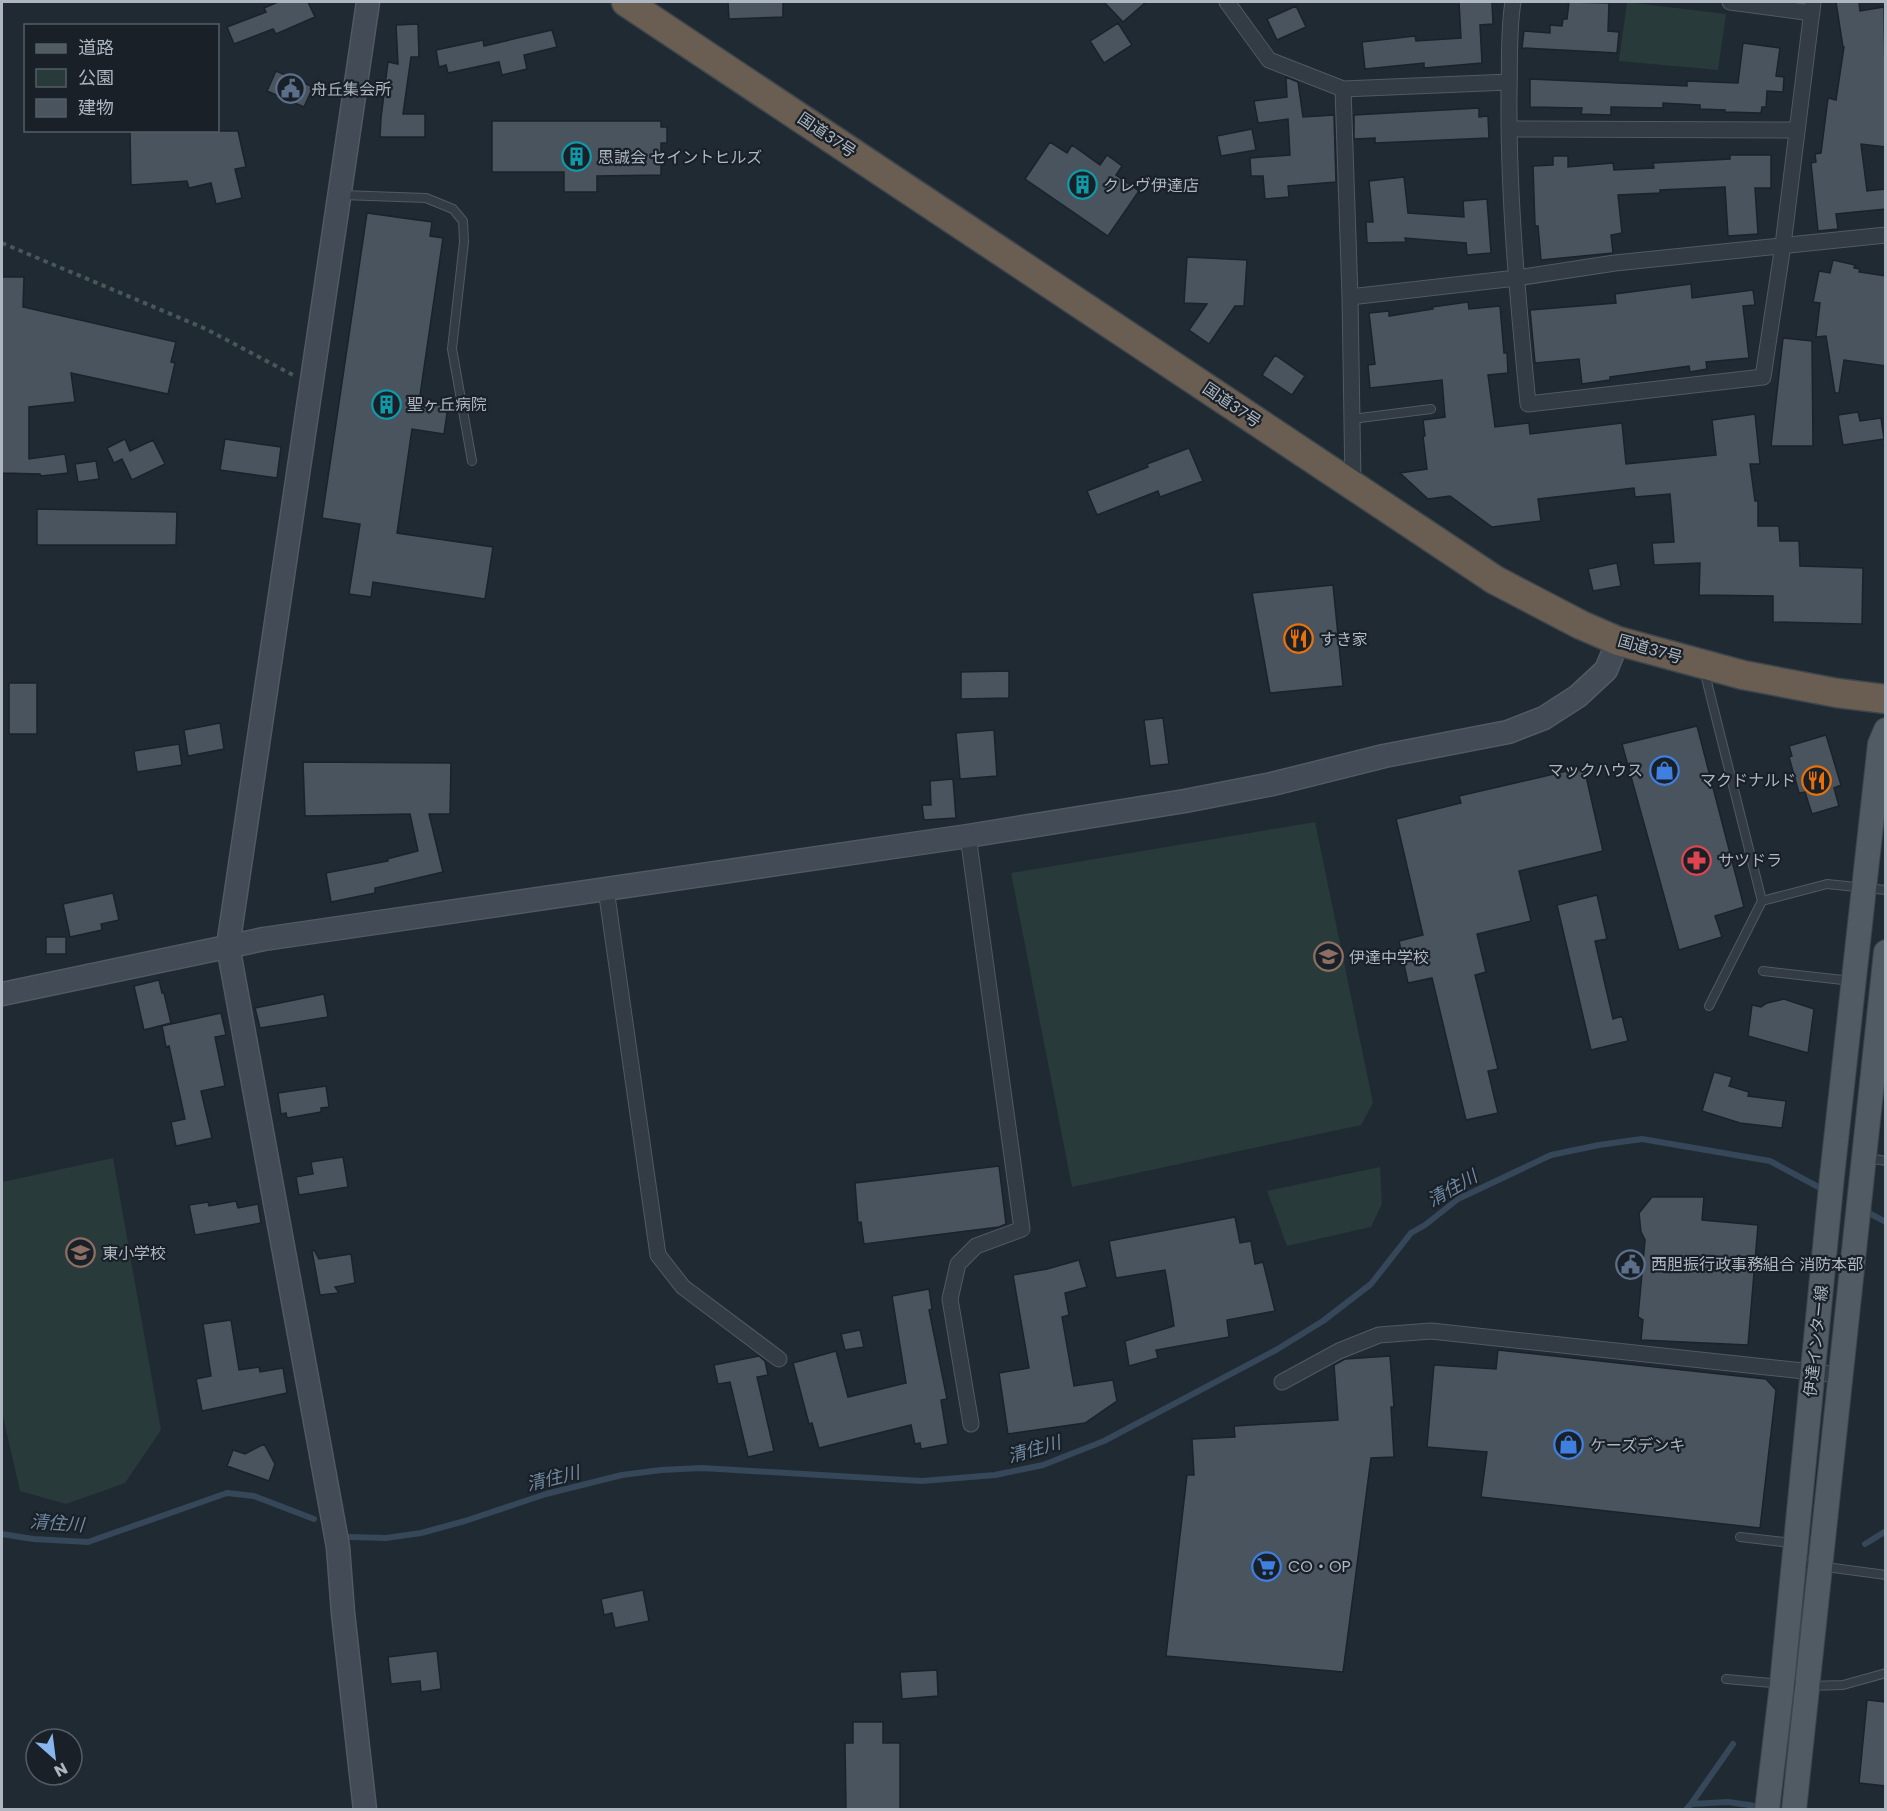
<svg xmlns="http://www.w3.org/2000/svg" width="1887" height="1811" font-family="Poppins,'Noto Sans JP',sans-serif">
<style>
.park{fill:#283a39}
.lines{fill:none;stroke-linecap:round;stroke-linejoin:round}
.stream{stroke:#354759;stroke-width:6}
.building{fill:#49545f;stroke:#1b222a;stroke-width:1.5}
.lane-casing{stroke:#515962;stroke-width:10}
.street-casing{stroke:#515962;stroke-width:17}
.secondary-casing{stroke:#515962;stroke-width:25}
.primary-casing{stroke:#3d444d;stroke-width:26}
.highway-casing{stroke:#3e464e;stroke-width:31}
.path{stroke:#465858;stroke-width:4;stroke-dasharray:4.5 4.5;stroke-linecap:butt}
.lane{stroke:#333b44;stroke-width:8}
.street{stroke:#333b44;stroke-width:15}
.secondary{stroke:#424b56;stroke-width:22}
.primary{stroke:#515b64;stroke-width:24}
.highway{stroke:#695e51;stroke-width:28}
.labels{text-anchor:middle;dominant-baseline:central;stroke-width:4.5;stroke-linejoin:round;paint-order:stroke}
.poi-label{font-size:16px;fill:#adb6c1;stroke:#192028;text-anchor:start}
.street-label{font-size:16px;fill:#adb6c1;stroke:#192028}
.water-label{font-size:18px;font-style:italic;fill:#708aa2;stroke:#192028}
</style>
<rect width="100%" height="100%" fill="#202a33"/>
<path class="park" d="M 1627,2 L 1726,14 L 1718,70 L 1619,61 Z
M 1315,822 L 1373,1103 L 1361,1125 L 1072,1187 L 1011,873 Z
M 113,1158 L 161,1430 L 125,1483 L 66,1504 L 20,1491 L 2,1412 L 2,1182 Z
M 1380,1167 L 1382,1204 L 1371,1227 L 1287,1246 L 1267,1191 Z"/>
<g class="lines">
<path class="stream" d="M 1865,1211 L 1886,1222
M 2,1534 L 33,1539 L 88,1542 L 227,1493 L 254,1496 L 314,1519
M 350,1537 L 386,1538 L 421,1533 L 465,1521 L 546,1494 L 622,1475 L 661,1470 L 702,1468 L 922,1481 L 995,1475 L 1043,1465 L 1104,1441 L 1276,1350 L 1323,1321 L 1371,1284 L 1411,1233 L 1425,1225 L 1458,1199 L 1551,1155 L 1599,1145 L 1642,1139 L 1770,1161 L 1824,1190
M 1865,1544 L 1886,1531
M 1691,1804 L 1733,1744
M 1686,1810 L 1691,1804 L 1728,1802 L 1763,1807"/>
</g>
<path class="building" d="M 278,2 L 308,2 L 315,17 L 276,34 L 273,29 L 234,44 L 227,27 L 266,12 L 264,8 Z
M 728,2 L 783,2 L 783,17 L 729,19 Z
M 1104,2 L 1146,2 L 1123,22 Z
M 1459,2 L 1492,2 L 1493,24 L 1480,25 L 1482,63 L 1424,68 L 1424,63 L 1365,69 L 1362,42 L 1415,36 L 1416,41 L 1461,38 Z
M 1569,2 L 1609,3 L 1608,31 L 1619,32 L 1617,53 L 1522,48 L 1524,31 L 1550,33 L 1550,25 L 1562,26 L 1563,19 L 1567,19 Z
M 1836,2 L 1859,2 L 1860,11 L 1884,7 L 1886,147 L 1861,144 L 1867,191 L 1886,189 L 1886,209 L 1836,214 L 1838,229 L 1818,231 L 1811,163 L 1816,162 L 1815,154 L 1821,153 L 1828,98 L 1836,100 L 1844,47 L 1843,47 Z
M 1296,6 L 1306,27 L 1277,40 L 1267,19 Z
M 1118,23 L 1132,45 L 1104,63 L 1090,41 Z
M 418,24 L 419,57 L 411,57 L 403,114 L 425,114 L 425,137 L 380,137 L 381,118 L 388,62 L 398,64 L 396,25 Z
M 552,30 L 557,47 L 524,55 L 527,69 L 502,75 L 499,62 L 448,73 L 446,65 L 439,67 L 436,50 L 483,40 L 484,46 Z
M 1743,43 L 1780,48 L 1776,76 L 1784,77 L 1783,92 L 1767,91 L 1766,107 L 1762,107 L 1761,113 L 1725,112 L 1725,110 L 1700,109 L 1700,105 L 1663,103 L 1663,108 L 1611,107 L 1611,115 L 1581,114 L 1582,108 L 1530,107 L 1530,79 L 1687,86 L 1687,81 L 1738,83 Z
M 276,71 L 313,87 L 304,107 L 267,91 Z
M 1286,77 L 1298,82 L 1303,117 L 1334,115 L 1336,182 L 1288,186 L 1289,197 L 1265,199 L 1263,176 L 1251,176 L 1250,158 L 1290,155 L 1288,119 L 1258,123 L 1254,101 L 1287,97 Z
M 1479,108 L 1479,117 L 1488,116 L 1489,138 L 1375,143 L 1375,138 L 1354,139 L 1354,115 Z
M 492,121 L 661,121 L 661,127 L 667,127 L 667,143 L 661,143 L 661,175 L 597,176 L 597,192 L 564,192 L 564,172 L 492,172 Z
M 1252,129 L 1256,150 L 1221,156 L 1217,136 Z
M 130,131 L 238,131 L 246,167 L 235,169 L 242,198 L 216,204 L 211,183 L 189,188 L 187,181 L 131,185 Z
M 1050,142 L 1067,153 L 1072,145 L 1100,165 L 1107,155 L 1122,166 L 1116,175 L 1139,191 L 1108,236 L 1025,179 Z
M 1730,155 L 1771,155 L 1771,188 L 1755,188 L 1758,234 L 1728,236 L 1725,187 L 1660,190 L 1660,193 L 1618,195 L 1622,233 L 1611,235 L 1613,253 L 1541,260 L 1538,226 L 1535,226 L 1533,166 L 1553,165 L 1553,156 L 1568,156 L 1568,167 L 1613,163 L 1614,170 L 1654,168 L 1653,163 L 1730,159 Z
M 1404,177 L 1408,213 L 1464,217 L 1463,201 L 1487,199 L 1491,253 L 1467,255 L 1466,243 L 1405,238 L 1406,242 L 1367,243 L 1366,222 L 1373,222 L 1369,181 Z
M 367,213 L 432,222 L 430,236 L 443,238 L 419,402 L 448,406 L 444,434 L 412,429 L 397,533 L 493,547 L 485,599 L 373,582 L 371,597 L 349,594 L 360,524 L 322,518 Z
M 1187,257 L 1247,260 L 1244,306 L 1235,306 L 1209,344 L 1189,330 L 1207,304 L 1184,303 Z
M 1833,260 L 1855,265 L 1854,268 L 1860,269 L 1859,272 L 1886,276 L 1886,366 L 1844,360 L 1839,393 L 1835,393 L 1826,336 L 1816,337 L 1820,303 L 1813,302 L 1819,271 L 1830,273 Z
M 2,277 L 24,277 L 23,307 L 176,342 L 171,362 L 175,363 L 168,394 L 71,373 L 75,402 L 29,407 L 29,459 L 65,454 L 68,473 L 41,476 L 40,474 L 2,473 Z
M 1691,284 L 1692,298 L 1753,290 L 1755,305 L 1743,306 L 1749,358 L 1706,362 L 1707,369 L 1690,372 L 1689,366 L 1610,377 L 1610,380 L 1582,384 L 1579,359 L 1535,363 L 1530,310 L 1616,303 L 1615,294 Z
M 1468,302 L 1469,309 L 1500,306 L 1504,353 L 1507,353 L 1508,373 L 1488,375 L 1495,427 L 1529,423 L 1530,434 L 1622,423 L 1626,464 L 1716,455 L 1712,420 L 1755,414 L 1760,464 L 1750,464 L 1755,501 L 1758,501 L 1758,526 L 1779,526 L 1780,541 L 1799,541 L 1800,566 L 1863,568 L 1862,624 L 1773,622 L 1773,596 L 1699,595 L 1700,563 L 1654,565 L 1652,543 L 1674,542 L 1670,494 L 1635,497 L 1634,488 L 1538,499 L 1541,521 L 1492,527 L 1450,496 L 1428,499 L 1400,473 L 1427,469 L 1423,436 L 1425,436 L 1423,420 L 1445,417 L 1442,380 L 1370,388 L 1368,365 L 1375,364 L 1369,313 L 1389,311 L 1389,316 L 1433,309 L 1432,307 Z
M 1783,338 L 1812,341 L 1813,446 L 1771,446 Z
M 1275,355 L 1305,376 L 1292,395 L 1262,375 Z
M 1858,412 L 1860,421 L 1881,418 L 1884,439 L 1843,445 L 1838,415 Z
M 125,439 L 130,451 L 153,440 L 165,464 L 132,480 L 122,459 L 114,463 L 107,448 Z
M 225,439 L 281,447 L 277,478 L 220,470 Z
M 1189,448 L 1203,481 L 1160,497 L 1158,491 L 1097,515 L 1087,491 L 1148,467 L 1147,464 Z
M 96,461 L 99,479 L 78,482 L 75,464 Z
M 37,509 L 177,512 L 176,545 L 37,545 Z
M 1617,563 L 1621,586 L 1593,591 L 1588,569 Z
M 1333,585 L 1343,686 L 1270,693 L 1252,593 Z
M 1009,671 L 1009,698 L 961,699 L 961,672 Z
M 9,683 L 37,683 L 37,734 L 9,734 Z
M 1163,718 L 1169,764 L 1150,766 L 1144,720 Z
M 220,723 L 224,749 L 188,756 L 184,730 Z
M 1697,726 L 1744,907 L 1715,916 L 1722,937 L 1679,950 L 1622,744 Z
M 994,730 L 997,776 L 960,779 L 956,733 Z
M 1826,735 L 1841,785 L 1834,788 L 1839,806 L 1812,814 L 1805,792 L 1799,793 L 1789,757 L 1792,756 L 1789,746 Z
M 179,744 L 182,765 L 137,772 L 134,751 Z
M 303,762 L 451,763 L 450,814 L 429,814 L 443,872 L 375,888 L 375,893 L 331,902 L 326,873 L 388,861 L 387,859 L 418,851 L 410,814 L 305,816 Z
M 1584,767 L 1603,851 L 1519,871 L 1531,921 L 1477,934 L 1486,972 L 1475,975 L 1498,1069 L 1488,1071 L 1498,1113 L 1466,1120 L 1432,978 L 1408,983 L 1399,941 L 1423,935 L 1396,819 L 1461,803 L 1459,796 Z
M 953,779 L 956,818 L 924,820 L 922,805 L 931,805 L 930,781 Z
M 113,893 L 119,920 L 101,924 L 102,930 L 70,937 L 63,904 Z
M 1597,895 L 1607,939 L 1595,941 L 1613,1019 L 1622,1016 L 1628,1041 L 1591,1050 L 1557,905 Z
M 46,937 L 66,937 L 66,954 L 46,954 Z
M 159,980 L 162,993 L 164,993 L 171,1023 L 144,1030 L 134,986 Z
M 324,994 L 328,1017 L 260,1028 L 255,1008 Z
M 1784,999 L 1814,1009 L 1808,1053 L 1748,1036 L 1752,1005 L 1761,1007 L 1767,1003 Z
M 221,1013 L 226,1035 L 215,1037 L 225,1086 L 201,1091 L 212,1138 L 176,1146 L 171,1122 L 185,1119 L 169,1046 L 166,1047 L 162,1026 Z
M 1714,1072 L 1732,1077 L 1729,1086 L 1749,1092 L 1748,1096 L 1786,1101 L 1782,1128 L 1740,1123 L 1702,1111 Z
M 326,1086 L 329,1107 L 321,1108 L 321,1112 L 287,1118 L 286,1113 L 281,1114 L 278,1093 Z
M 343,1157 L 348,1187 L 299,1195 L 296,1177 L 313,1174 L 311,1162 Z
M 999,1166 L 1006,1224 L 999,1227 L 864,1244 L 861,1222 L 858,1223 L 855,1183 Z
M 1652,1197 L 1704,1197 L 1702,1220 L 1758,1225 L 1748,1345 L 1641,1340 L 1643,1320 L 1638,1317 L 1645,1240 L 1641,1232 L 1639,1213 Z
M 236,1201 L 238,1208 L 258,1204 L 261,1223 L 195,1235 L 189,1205 L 208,1202 L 209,1206 Z
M 1235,1217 L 1240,1243 L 1251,1241 L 1255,1264 L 1263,1262 L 1275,1311 L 1227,1320 L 1229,1337 L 1156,1350 L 1158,1358 L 1129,1366 L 1125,1341 L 1174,1326 L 1171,1305 L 1165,1270 L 1116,1278 L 1109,1241 Z
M 314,1250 L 319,1259 L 351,1254 L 355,1283 L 335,1287 L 339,1293 L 320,1295 L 312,1251 Z
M 1079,1260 L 1087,1287 L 1065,1293 L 1069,1315 L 1062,1317 L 1074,1386 L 1113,1380 L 1117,1401 L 1085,1423 L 1008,1434 L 999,1373 L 1029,1368 L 1013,1275 L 1047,1269 Z
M 929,1289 L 932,1309 L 929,1310 L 947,1399 L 941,1400 L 948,1444 L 921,1449 L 920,1443 L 915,1444 L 911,1425 L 819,1448 L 812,1423 L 809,1424 L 793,1363 L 836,1351 L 848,1397 L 906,1383 L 892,1296 Z
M 231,1320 L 239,1370 L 259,1367 L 260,1372 L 283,1368 L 287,1393 L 202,1411 L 196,1379 L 211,1376 L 203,1324 Z
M 860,1330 L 864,1347 L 845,1350 L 841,1334 Z
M 1498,1350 L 1766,1379 L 1776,1390 L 1760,1528 L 1481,1497 L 1487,1452 L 1427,1447 L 1434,1365 L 1496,1369 Z
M 759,1356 L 765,1361 L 768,1375 L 757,1377 L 774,1451 L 748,1457 L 730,1382 L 718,1384 L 714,1365 Z
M 1390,1356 L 1394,1407 L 1391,1407 L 1394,1457 L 1371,1458 L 1343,1672 L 1166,1656 L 1187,1475 L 1194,1475 L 1192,1439 L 1235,1437 L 1234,1426 L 1338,1420 L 1334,1365 L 1345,1359 Z
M 264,1444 L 275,1464 L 269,1481 L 227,1466 L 233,1450 L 245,1454 Z
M 643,1590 L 649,1621 L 615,1628 L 612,1613 L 604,1615 L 601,1599 Z
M 437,1651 L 441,1689 L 421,1692 L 420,1681 L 391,1684 L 388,1657 Z
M 937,1670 L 938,1696 L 902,1699 L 900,1672 Z
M 1867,1700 L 1886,1702 L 1886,1786 L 1859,1783 Z
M 853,1722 L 883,1722 L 883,1743 L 900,1743 L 900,1809 L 846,1809 L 845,1743 L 853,1743 Z"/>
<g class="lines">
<defs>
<path id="lane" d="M 342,195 L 426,198 L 453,209 L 463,221 L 464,242 L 452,349 L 472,461
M 1352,419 L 1431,409
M 1704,670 L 1762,901
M 1763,971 L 1852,981
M 1709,1006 L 1762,901 L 1827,884 L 1886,890
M 1868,1158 L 1886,1161
M 1740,1537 L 1792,1543
M 1796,1563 L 1886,1575
M 1726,1679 L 1807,1686 L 1843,1685 L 1886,1673"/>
<path id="street" d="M 1227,2 L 1269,60 L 1343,89 L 1509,82
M 1513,2 C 1508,32 1510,62 1509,93 C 1508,197 1518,301 1528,404 L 1763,377 L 1783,245 L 1813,2
M 1730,2 L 1812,13
M 1343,89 L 1350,297 L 1353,485
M 1509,129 L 1796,130
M 1350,297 L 1516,278 L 1615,263 L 1886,235
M 968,836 L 1022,1229 L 976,1246 L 958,1264 L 950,1299 L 971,1424
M 606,889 L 658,1255 L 683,1287 L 779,1359
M 1282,1382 L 1339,1351 L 1379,1335 L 1431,1331 L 1841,1375"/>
<path id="secondary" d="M 2,994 L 264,939 L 968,836 L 1185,801 L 1272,784 L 1384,756 L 1508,732 L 1544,718 L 1578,696 L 1606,670 L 1618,641
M 365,1810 L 343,1613 L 338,1547 L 228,946 L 368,2"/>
<path id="primary" d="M 1767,1810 L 1782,1684 L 1832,1176 L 1880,744 L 1886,730
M 1794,1810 L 1886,952"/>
<path id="highway" d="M 626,2 L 1495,580 L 1581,625 L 1618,641 L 1743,675 L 1837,693 L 1886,699"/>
</defs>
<use href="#lane" class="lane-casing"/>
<use href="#street" class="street-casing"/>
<use href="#secondary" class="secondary-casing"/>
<use href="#primary" class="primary-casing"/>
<use href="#highway" class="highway-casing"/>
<path class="path" d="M 2,243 L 206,329 L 293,375"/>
<use href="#lane" class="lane"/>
<use href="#street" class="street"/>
<use href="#secondary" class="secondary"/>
<use href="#primary" class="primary"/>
<use href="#highway" class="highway"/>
</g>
<defs>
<symbol id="civic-ring" viewBox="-11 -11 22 22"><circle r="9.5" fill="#192028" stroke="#5c6f8a" stroke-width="1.5"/><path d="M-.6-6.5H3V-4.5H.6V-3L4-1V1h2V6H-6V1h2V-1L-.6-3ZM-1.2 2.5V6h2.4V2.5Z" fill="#5c6f8a"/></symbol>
<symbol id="building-ring" viewBox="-11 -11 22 22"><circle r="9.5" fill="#192028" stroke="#0f9aa8" stroke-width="1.5"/><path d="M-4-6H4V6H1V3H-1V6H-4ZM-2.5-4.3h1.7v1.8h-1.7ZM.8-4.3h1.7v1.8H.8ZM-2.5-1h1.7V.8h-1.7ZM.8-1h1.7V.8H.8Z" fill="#0f9aa8"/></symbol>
<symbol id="restaurant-ring" viewBox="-11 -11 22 22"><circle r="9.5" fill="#192028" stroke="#e8710a" stroke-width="1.5"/><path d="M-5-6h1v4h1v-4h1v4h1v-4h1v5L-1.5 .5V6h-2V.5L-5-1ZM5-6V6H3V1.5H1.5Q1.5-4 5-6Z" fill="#e8710a"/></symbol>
<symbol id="shop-ring" viewBox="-11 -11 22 22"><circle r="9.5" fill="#192028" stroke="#3f7fe0" stroke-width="1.5"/><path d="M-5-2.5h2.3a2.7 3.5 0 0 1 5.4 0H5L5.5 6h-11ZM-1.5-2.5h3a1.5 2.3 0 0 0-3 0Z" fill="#3f7fe0"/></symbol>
<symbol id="pharmacy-ring" viewBox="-11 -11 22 22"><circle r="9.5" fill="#192028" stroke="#e0444e" stroke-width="1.5"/><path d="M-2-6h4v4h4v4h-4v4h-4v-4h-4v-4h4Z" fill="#e0444e"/></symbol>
<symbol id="school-ring" viewBox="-11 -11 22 22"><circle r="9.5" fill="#192028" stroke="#8d6e63" stroke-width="1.5"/><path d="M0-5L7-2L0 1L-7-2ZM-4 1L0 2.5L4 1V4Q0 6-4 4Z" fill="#8d6e63"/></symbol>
<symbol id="supermarket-ring" viewBox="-11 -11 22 22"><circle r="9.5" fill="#192028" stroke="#3f7fe0" stroke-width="1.5"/><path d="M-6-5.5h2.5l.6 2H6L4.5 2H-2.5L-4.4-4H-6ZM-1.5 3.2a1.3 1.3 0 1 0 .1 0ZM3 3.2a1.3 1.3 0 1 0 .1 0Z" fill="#3f7fe0"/></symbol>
</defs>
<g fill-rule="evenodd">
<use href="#civic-ring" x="274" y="72" width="33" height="33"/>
<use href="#building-ring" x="560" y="140" width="33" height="33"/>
<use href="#building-ring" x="1066" y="168" width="33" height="33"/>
<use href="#building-ring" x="370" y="388" width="33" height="33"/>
<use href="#restaurant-ring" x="1282" y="622" width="33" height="33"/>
<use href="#shop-ring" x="1648" y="754" width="33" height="33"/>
<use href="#restaurant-ring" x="1800" y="764" width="33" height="33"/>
<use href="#pharmacy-ring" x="1680" y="844" width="33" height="33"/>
<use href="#school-ring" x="1312" y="940" width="33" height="33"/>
<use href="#school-ring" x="64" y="1236" width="33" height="33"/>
<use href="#civic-ring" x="1614" y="1248" width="33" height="33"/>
<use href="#shop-ring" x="1552" y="1428" width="33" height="33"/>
<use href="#supermarket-ring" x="1250" y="1550" width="33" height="33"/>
</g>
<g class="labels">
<g class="poi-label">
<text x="311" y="89">舟丘集会所</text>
<text x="598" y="157">思誠会 セイントヒルズ</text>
<text x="1103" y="185">クレヴ伊達店</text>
<text x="407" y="404">聖ヶ丘病院</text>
<text x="1320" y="639">すき家</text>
<text x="1643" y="770" text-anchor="end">マックハウス</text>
<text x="1796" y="780" text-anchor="end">マクドナルド</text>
<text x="1718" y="860">サツドラ</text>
<text x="1349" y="957">伊達中学校</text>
<text x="102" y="1253">東小学校</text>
<text x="1651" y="1264">西胆振行政事務組合 消防本部</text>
<text x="1590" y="1445">ケーズデンキ</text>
<text x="1288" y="1566">CO・OP</text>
</g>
<g class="street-label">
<text transform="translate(827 135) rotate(34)">国道37号</text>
<text transform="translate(1232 405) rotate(34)">国道37号</text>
<text transform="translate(1650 649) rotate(16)">国道37号</text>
<text transform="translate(1816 1341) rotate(-84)">伊達インター線</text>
</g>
<g class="water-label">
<text transform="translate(1452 1188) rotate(-30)">清住川</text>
<text transform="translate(1034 1449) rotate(-16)">清住川</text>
<text transform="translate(553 1478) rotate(-14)">清住川</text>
<text transform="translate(57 1523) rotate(4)">清住川</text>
</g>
</g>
<rect width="1887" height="1811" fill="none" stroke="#adb6c1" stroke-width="6"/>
<rect x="24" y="24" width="195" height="108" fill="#192028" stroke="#545c65" stroke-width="1.5"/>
<rect x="36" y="44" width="30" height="9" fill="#515b64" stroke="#545c65" stroke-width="1.5"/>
<text x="78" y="54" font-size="18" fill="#adb6c1">道路</text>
<rect x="36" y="69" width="30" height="18" fill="#283a39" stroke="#545c65" stroke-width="1.5"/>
<text x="78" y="84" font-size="18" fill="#adb6c1">公園</text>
<rect x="36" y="99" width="30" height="18" fill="#49545f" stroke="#545c65" stroke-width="1.5"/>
<text x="78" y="114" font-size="18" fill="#adb6c1">建物</text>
<g transform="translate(54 1757) rotate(152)"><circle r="28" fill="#192028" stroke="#545c65" stroke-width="1.5"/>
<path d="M0-4.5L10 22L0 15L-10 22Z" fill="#86b6ed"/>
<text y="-9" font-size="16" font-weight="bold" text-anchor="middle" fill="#adb6c1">N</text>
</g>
</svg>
